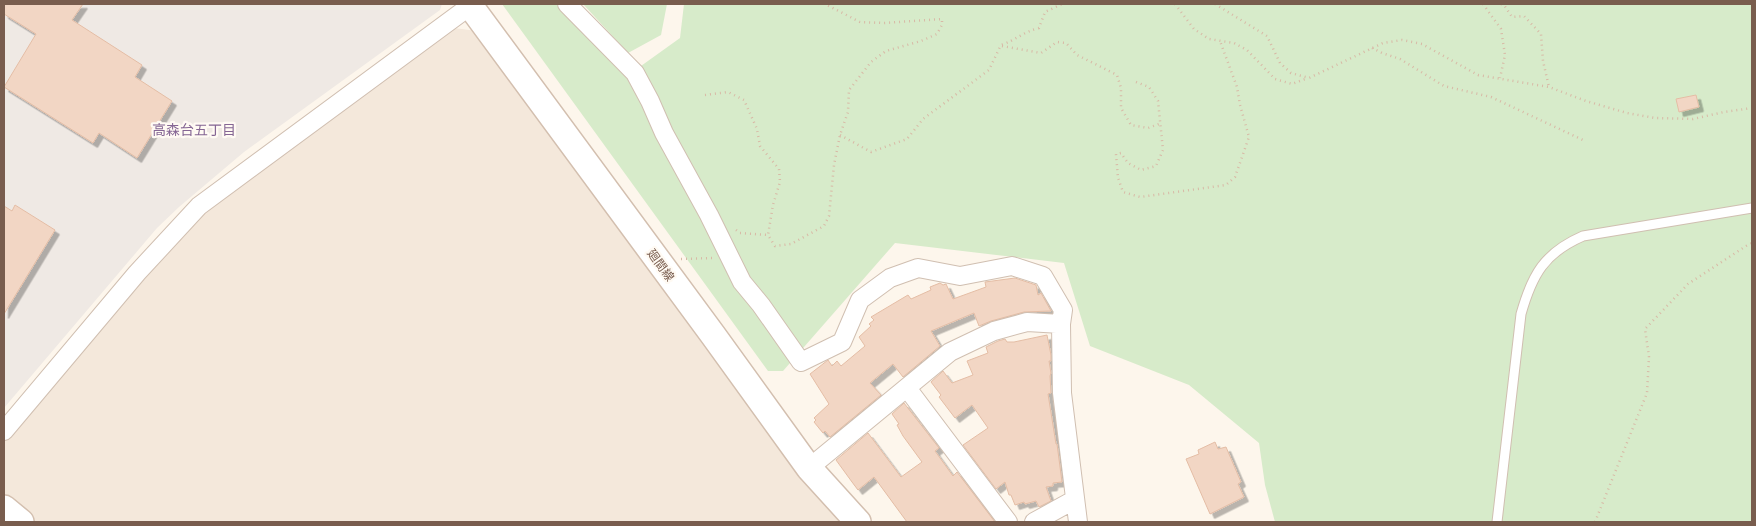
<svg xmlns="http://www.w3.org/2000/svg" width="1756" height="526" font-family="Manrope,'Noto Sans JP',sans-serif">
<style>
.residential{fill:#f4e8db}
.industrial{fill:#efe9e4}
.green{fill:#d7ebca}
.building{fill:#f2d6c4;stroke:#e4bda5;filter:url(#shadow)}
.lines{fill:none;stroke-linecap:round;stroke-linejoin:round}
.lane-casing{stroke:#d0bfb1;stroke-width:11}
.street-casing{stroke:#d0bfb1;stroke-width:20}
.secondary-casing{stroke:#d3bfaf;stroke-width:28}
.path{stroke:#d8b9a6;stroke-width:2.5;stroke-dasharray:1 4;stroke-linecap:butt}
.lane{stroke:#fff;stroke-width:9}
.street{stroke:#fff;stroke-width:18}
.secondary{stroke:#fff;stroke-width:25}
.labels{text-anchor:middle;dominant-baseline:central;stroke-width:4.5;stroke-linejoin:round;paint-order:stroke}
.street-label{font-size:12px;fill:#795d4e;stroke:#fffaf3}
.neighbourhood-label{font-size:14px;fill:#856694;stroke:#fffaf3}
</style>
<defs>
<filter id="shadow"><feDropShadow dx="4.5" dy="4.5" stdDeviation="0" flood-color="#0004"/></filter>
</defs>
<rect width="100%" height="100%" fill="#fdf6ec"/>
<path class="residential" d="M 454,28 L 477,31 L 780,449 L 841,522 L 4,522 L 4,441 L 177,239 L 221,197 Z"/>
<path class="industrial" d="M 4,4 L 442,4 L 440,10 L 244,152 L 179,207 L 157,228 L 4,408 Z"/>
<path class="green" d="M 502,4 L 556,4 L 627,76 L 680,38 L 684,4 L 1752,4 L 1752,522 L 1275,522 L 1265,485 L 1259,443 L 1189,385 L 1090,346 L 1064,263 L 895,243 L 783,371 L 768,371 Z
M 583,4 L 667,4 L 661,35 L 628,53 Z"/>
<path class="building" d="M 4,4 L 83,4 L 72,20 L 142,65 L 135,77 L 172,101 L 137,158 L 99,133 L 93,143 L 4,87 L 36,34 L 4,14 Z
M 1696,95 L 1699,107 L 1679,112 L 1676,99 Z
M 15,205 L 55,230 L 4,314 L 4,206 L 12,211 Z
M 1015,278 L 1036,285 L 1038,295 L 1041,293 L 1051,311 L 1024,312 L 991,321 L 979,326 L 974,313 L 931,331 L 940,346 L 903,377 L 893,364 L 870,383 L 881,395 L 830,437 L 825,431 L 823,433 L 814,422 L 816,420 L 814,418 L 829,404 L 810,374 L 828,360 L 832,366 L 837,361 L 841,366 L 865,346 L 859,337 L 871,326 L 869,324 L 874,320 L 871,317 L 908,295 L 911,299 L 931,290 L 930,287 L 940,283 L 943,285 L 946,284 L 953,299 L 986,287 L 985,282 Z
M 1047,335 L 1051,355 L 1051,361 L 1049,361 L 1051,373 L 1050,376 L 1051,393 L 1048,394 L 1056,444 L 1057,444 L 1062,482 L 1053,483 L 1053,486 L 1046,487 L 1051,501 L 1039,507 L 1036,501 L 1025,504 L 1024,502 L 1015,505 L 1011,495 L 1009,495 L 1005,482 L 996,489 L 963,445 L 988,428 L 972,405 L 955,418 L 939,397 L 941,395 L 931,382 L 943,371 L 952,383 L 973,375 L 967,361 L 988,353 L 986,347 L 998,341 L 1005,339 L 1007,342 L 1014,342 Z
M 904,403 L 939,448 L 935,451 L 953,476 L 957,472 L 995,522 L 907,522 L 874,477 L 858,490 L 852,482 L 836,460 L 868,433 L 901,477 L 922,462 L 903,436 L 897,425 L 899,424 L 892,414 Z
M 1215,442 L 1218,449 L 1226,447 L 1241,482 L 1238,484 L 1244,497 L 1210,514 L 1186,459 L 1199,454 L 1198,450 Z"/>
<g class="lines">
<defs>
<path id="lane" d="M 1497,522 L 1521,314 C 1532,275 1544,253 1583,236 L 1752,208"/>
<path id="street" d="M 567,4 L 635,73 L 650,101 L 664,133 L 709,215 L 742,282 L 761,305 L 801,362 L 842,342 L 860,300 L 890,278 L 918,268 L 960,276 L 1012,266 L 1043,276 L 1063,310 L 1061,324 L 1062,393 L 1078,522
M 907,388 L 1008,522
M 4,431 L 137,273 L 199,206 L 470,6
M 809,468 L 950,352 L 994,331 L 1027,322 L 1061,324
M 1034,522 L 1074,500"/>
<path id="secondary" d="M 469,4 L 713,335 L 809,468 L 858,522
M 4,508 L 21,522"/>
</defs>
<use href="#lane" class="lane-casing"/>
<use href="#street" class="street-casing"/>
<use href="#secondary" class="secondary-casing"/>
<path class="path" d="M 1175,4 L 1194,29 L 1209,39 L 1234,43 L 1247,50 L 1275,79 L 1292,84 L 1308,78
M 1215,4 L 1267,36 L 1280,63 L 1291,73 L 1309,78 L 1383,43 L 1402,40 L 1422,44 L 1478,75 L 1549,87 L 1586,101 L 1627,113 L 1655,118 L 1693,119 L 1724,112 L 1752,108
M 1483,4 L 1501,29 L 1505,55 L 1500,78
M 1501,4 L 1504,5 L 1512,17 L 1524,16 L 1541,34 L 1543,61 L 1549,87
M 1002,46 L 1041,53 L 1057,42 L 1066,43 L 1077,55 L 1117,75 L 1121,88 L 1121,108 L 1131,125 L 1148,128 L 1159,124
M 1372,48 L 1382,53 L 1400,59 L 1444,86 L 1491,97 L 1583,140
M 1136,82 L 1149,87 L 1158,101 L 1163,150 L 1156,166 L 1141,170 L 1128,163 L 1121,153 L 1116,154 L 1118,178 L 1123,192 L 1140,197 L 1226,185 L 1235,177 L 1249,137 L 1240,105 L 1237,87 L 1220,41
M 705,95 L 728,92 L 744,100 L 757,129 L 760,146 L 779,169 L 780,182 L 773,205 L 768,235 L 775,246 L 791,244 L 824,226 L 829,216 L 834,165 L 840,135 L 848,112 L 849,90 L 871,62 L 886,51 L 921,41 L 937,34 L 942,25 L 942,19 L 884,23 L 860,22 L 825,4
M 840,135 L 871,152 L 907,139 L 923,119 L 989,70 L 1001,45 C 1016,40 1023,32 1039,28 L 1045,12 L 1062,4
M 736,230 L 740,233 L 768,235
M 681,259 L 713,258
M 1595,522 L 1647,393 L 1649,357 L 1645,329 L 1688,284 L 1746,246 L 1752,243"/>
<use href="#lane" class="lane"/>
<use href="#street" class="street"/>
<use href="#secondary" class="secondary"/>
</g>
<g class="labels">
<g class="street-label">
<text transform="translate(661 265) rotate(54)">廻間線</text>
</g>
<g class="neighbourhood-label">
<text x="194" y="129">高森台五丁目</text>
</g>
</g>
<rect width="1756" height="526" fill="none" stroke="#795d4e" stroke-width="10"/>
</svg>
